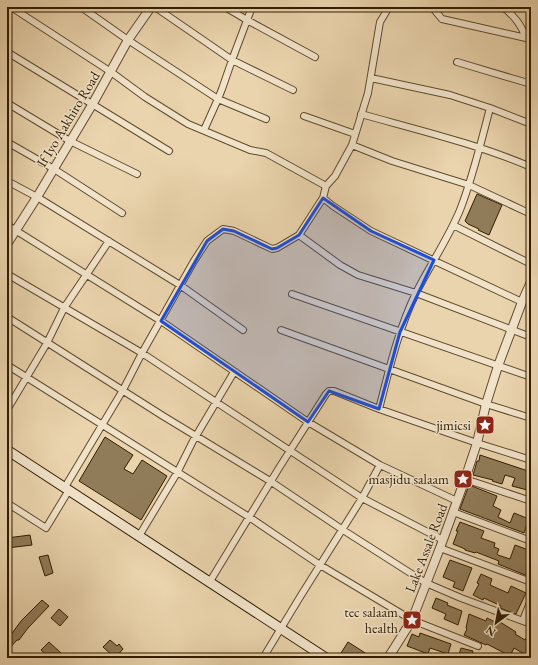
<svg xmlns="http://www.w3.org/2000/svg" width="538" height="665" font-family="'EB Garamond',serif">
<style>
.building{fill:#917c5a;stroke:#311d00}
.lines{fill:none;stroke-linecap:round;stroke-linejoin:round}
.minor-casing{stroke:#5f4b2b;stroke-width:8}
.tertiary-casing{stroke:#5f4b2b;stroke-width:10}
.secondary-casing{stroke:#311d00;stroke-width:11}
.minor{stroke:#f1e3ca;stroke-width:6}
.tertiary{stroke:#f1e3ca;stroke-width:8}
.secondary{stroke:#f1e3ca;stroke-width:9}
.marked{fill:#1d4ed8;fill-opacity:0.2;stroke:#1d4ed8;stroke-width:3;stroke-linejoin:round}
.labels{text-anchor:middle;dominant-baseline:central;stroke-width:3;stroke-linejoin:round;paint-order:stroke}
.street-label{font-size:14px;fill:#311d00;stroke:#f1e3ca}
.poi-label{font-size:14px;fill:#311d00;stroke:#f1e3ca;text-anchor:end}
</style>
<rect width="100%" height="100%" fill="#ead4ad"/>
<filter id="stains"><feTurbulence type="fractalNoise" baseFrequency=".005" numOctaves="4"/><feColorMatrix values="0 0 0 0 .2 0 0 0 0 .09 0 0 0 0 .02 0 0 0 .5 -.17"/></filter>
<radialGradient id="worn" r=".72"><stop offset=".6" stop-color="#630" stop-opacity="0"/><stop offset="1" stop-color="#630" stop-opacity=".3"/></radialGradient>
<path class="building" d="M 477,194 L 502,205 L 489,235 L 478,230 L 479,229 L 468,224 L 465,221 Z
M 105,437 L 133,455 L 124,469 L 133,474 L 142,460 L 167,476 L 141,520 L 79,481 Z
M 480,455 L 531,472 L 531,491 L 512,486 L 515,478 L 505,475 L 502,484 L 492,481 L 493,480 L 473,475 L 477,461 L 479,461 Z
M 469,485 L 497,496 L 493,506 L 501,510 L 498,517 L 510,523 L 514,513 L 529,519 L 524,533 L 460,509 Z
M 460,522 L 484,531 L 481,538 L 495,543 L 494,547 L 499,549 L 497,554 L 498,555 L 510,559 L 515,545 L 531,551 L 531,573 L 530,577 L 498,564 L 499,561 L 476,552 L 475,553 L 465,550 L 465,549 L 453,544 L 458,531 L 456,531 Z
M 30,535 L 32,545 L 7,548 L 7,538 Z
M 48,555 L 53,573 L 45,576 L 39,557 Z
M 450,560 L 472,568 L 463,591 L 453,587 L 455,582 L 443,577 Z
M 481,574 L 492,579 L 490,585 L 508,593 L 511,586 L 526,593 L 516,614 L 500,608 L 501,606 L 484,598 L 483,600 L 473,595 L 479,584 L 477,583 Z
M 436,598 L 448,603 L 447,605 L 462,611 L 458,625 L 444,619 L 446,614 L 432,608 Z
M 42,600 L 49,606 L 28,628 L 19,640 L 17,640 L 7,651 L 7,633 L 10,636 L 21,621 Z
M 59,609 L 68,617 L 60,626 L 51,618 Z
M 469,614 L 486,621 L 487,618 L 499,624 L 500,622 L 516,632 L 515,634 L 525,640 L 531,630 L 531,658 L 514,648 L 510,656 L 487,644 L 486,645 L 464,635 L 467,629 L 466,628 Z
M 420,633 L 451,644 L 448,654 L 430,648 L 428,654 L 407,646 L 412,634 L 419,637 Z
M 110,640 L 117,646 L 119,644 L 123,649 L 115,658 L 103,647 Z
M 49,642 L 61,653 L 56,658 L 50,658 L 41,650 Z
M 348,642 L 373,658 L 349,658 L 341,653 Z
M 461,648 L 473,651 L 471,658 L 458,658 Z"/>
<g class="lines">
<defs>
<path id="minor" d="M 11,7 L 111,72 L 145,97 L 188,124 L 250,150 L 266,153 L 326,186
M 81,7 L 128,40 L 218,99 L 222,89 L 232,60 L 252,7
M 155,7 L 232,60 L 293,90
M 225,7 L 247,20 L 315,57
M 389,7 L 380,22 L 368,93 L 352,145 L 335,176 L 326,186 L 323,198 L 299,235 L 340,265 L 358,275 L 416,293 L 531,337
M 432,7 L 442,19 L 526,38 L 531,40
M 503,7 C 514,16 521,24 526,38
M 7,52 L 169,151
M 457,62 L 531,84
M 371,78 L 450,95 L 490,108 L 531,124
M 7,103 L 70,141 L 137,174
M 361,114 C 418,130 477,144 531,167
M 304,116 L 355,134
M 204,130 L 218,99 L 266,119
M 7,142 L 54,169 L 122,213
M 352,145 L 392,161 L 469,185 L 531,214
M 7,181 L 37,197 L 180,285 L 243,330
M 323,198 L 333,206 L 371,231 L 522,302
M 7,225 L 161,321 L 308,422 L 380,465 L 457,501
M 453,225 L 531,264
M 7,274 L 142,353 L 216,402 L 362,498 L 380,465
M 292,294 L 531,377
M 7,317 L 163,416 L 270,481 L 343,530 L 426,583 L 461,598 L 531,624
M 281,330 L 486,404 L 531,418
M 7,365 L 249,517 L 320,565 L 412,620 L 478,646
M 379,409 L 477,443 L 531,460
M 7,410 L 47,343 L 64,308 L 109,241
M 465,479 L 531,501
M 65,487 L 123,390 L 142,353 L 194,261 L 207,241 L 223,229 L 234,231 L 272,249 L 277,248 L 299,235
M 7,503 L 46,528 L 69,490
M 453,512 L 531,541
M 139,536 L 177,473 L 193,441 L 234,372
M 440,548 L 531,582
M 209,583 L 279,468 L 326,394 L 329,391 L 334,391 L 379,409 C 389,370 398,330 416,293 C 430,265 448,239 460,210 C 473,177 481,142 490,108
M 523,620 L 531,600
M 263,658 L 300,597 L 362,498 L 443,540"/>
<path id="tertiary" d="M 7,244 L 37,197 L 92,105 L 128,40 L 151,7
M 388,658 L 412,620 L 440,548 L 465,479 L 477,443 L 486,404 L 498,366 L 522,302 L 531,282"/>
<path id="secondary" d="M 7,450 L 326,658"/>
</defs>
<use href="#minor" class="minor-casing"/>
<use href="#tertiary" class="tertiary-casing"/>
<use href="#secondary" class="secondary-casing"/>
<use href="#minor" class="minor"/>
<use href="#tertiary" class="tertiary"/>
<use href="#secondary" class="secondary"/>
</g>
<path class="marked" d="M 323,198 L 371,231 L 434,260 L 400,332 L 379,409 L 329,391 L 308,422 L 161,321 L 207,241 L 223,229 L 234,231 L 272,249 L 277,248 L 299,235 Z"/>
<defs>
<symbol id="sight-square" viewBox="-11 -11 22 22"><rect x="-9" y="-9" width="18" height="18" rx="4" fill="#8f2418" stroke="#f1e3ca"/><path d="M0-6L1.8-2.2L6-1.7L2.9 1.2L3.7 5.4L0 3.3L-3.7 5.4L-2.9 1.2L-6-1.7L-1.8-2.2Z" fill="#fff"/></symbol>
</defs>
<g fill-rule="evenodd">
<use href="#sight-square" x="474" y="414" width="22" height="22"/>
<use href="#sight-square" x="452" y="468" width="22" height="22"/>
<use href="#sight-square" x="401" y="609" width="22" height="22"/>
</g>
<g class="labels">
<g class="street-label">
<text transform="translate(68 119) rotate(-59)">If Iyo Aakhiro Road</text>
<text transform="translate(426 548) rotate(-69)">Lake Assale Road</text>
</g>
<g class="poi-label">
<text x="471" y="425">jimicsi</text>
<text x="449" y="479">masjidu salaam</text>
<text x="398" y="612">tec salaam<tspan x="398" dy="16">health</tspan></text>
</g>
</g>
<rect width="538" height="665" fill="none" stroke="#ead4ad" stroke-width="24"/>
<rect x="8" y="8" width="522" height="649" fill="none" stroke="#311d00" stroke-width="2"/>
<rect x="12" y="12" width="514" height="641" fill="none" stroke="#311d00"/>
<g transform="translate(496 623) rotate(212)" stroke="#f1e3ca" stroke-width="3" paint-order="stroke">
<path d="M0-3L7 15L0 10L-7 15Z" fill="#311d00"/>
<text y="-6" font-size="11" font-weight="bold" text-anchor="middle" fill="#311d00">N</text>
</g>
<rect width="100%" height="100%" filter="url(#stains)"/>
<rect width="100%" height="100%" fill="url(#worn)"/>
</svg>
